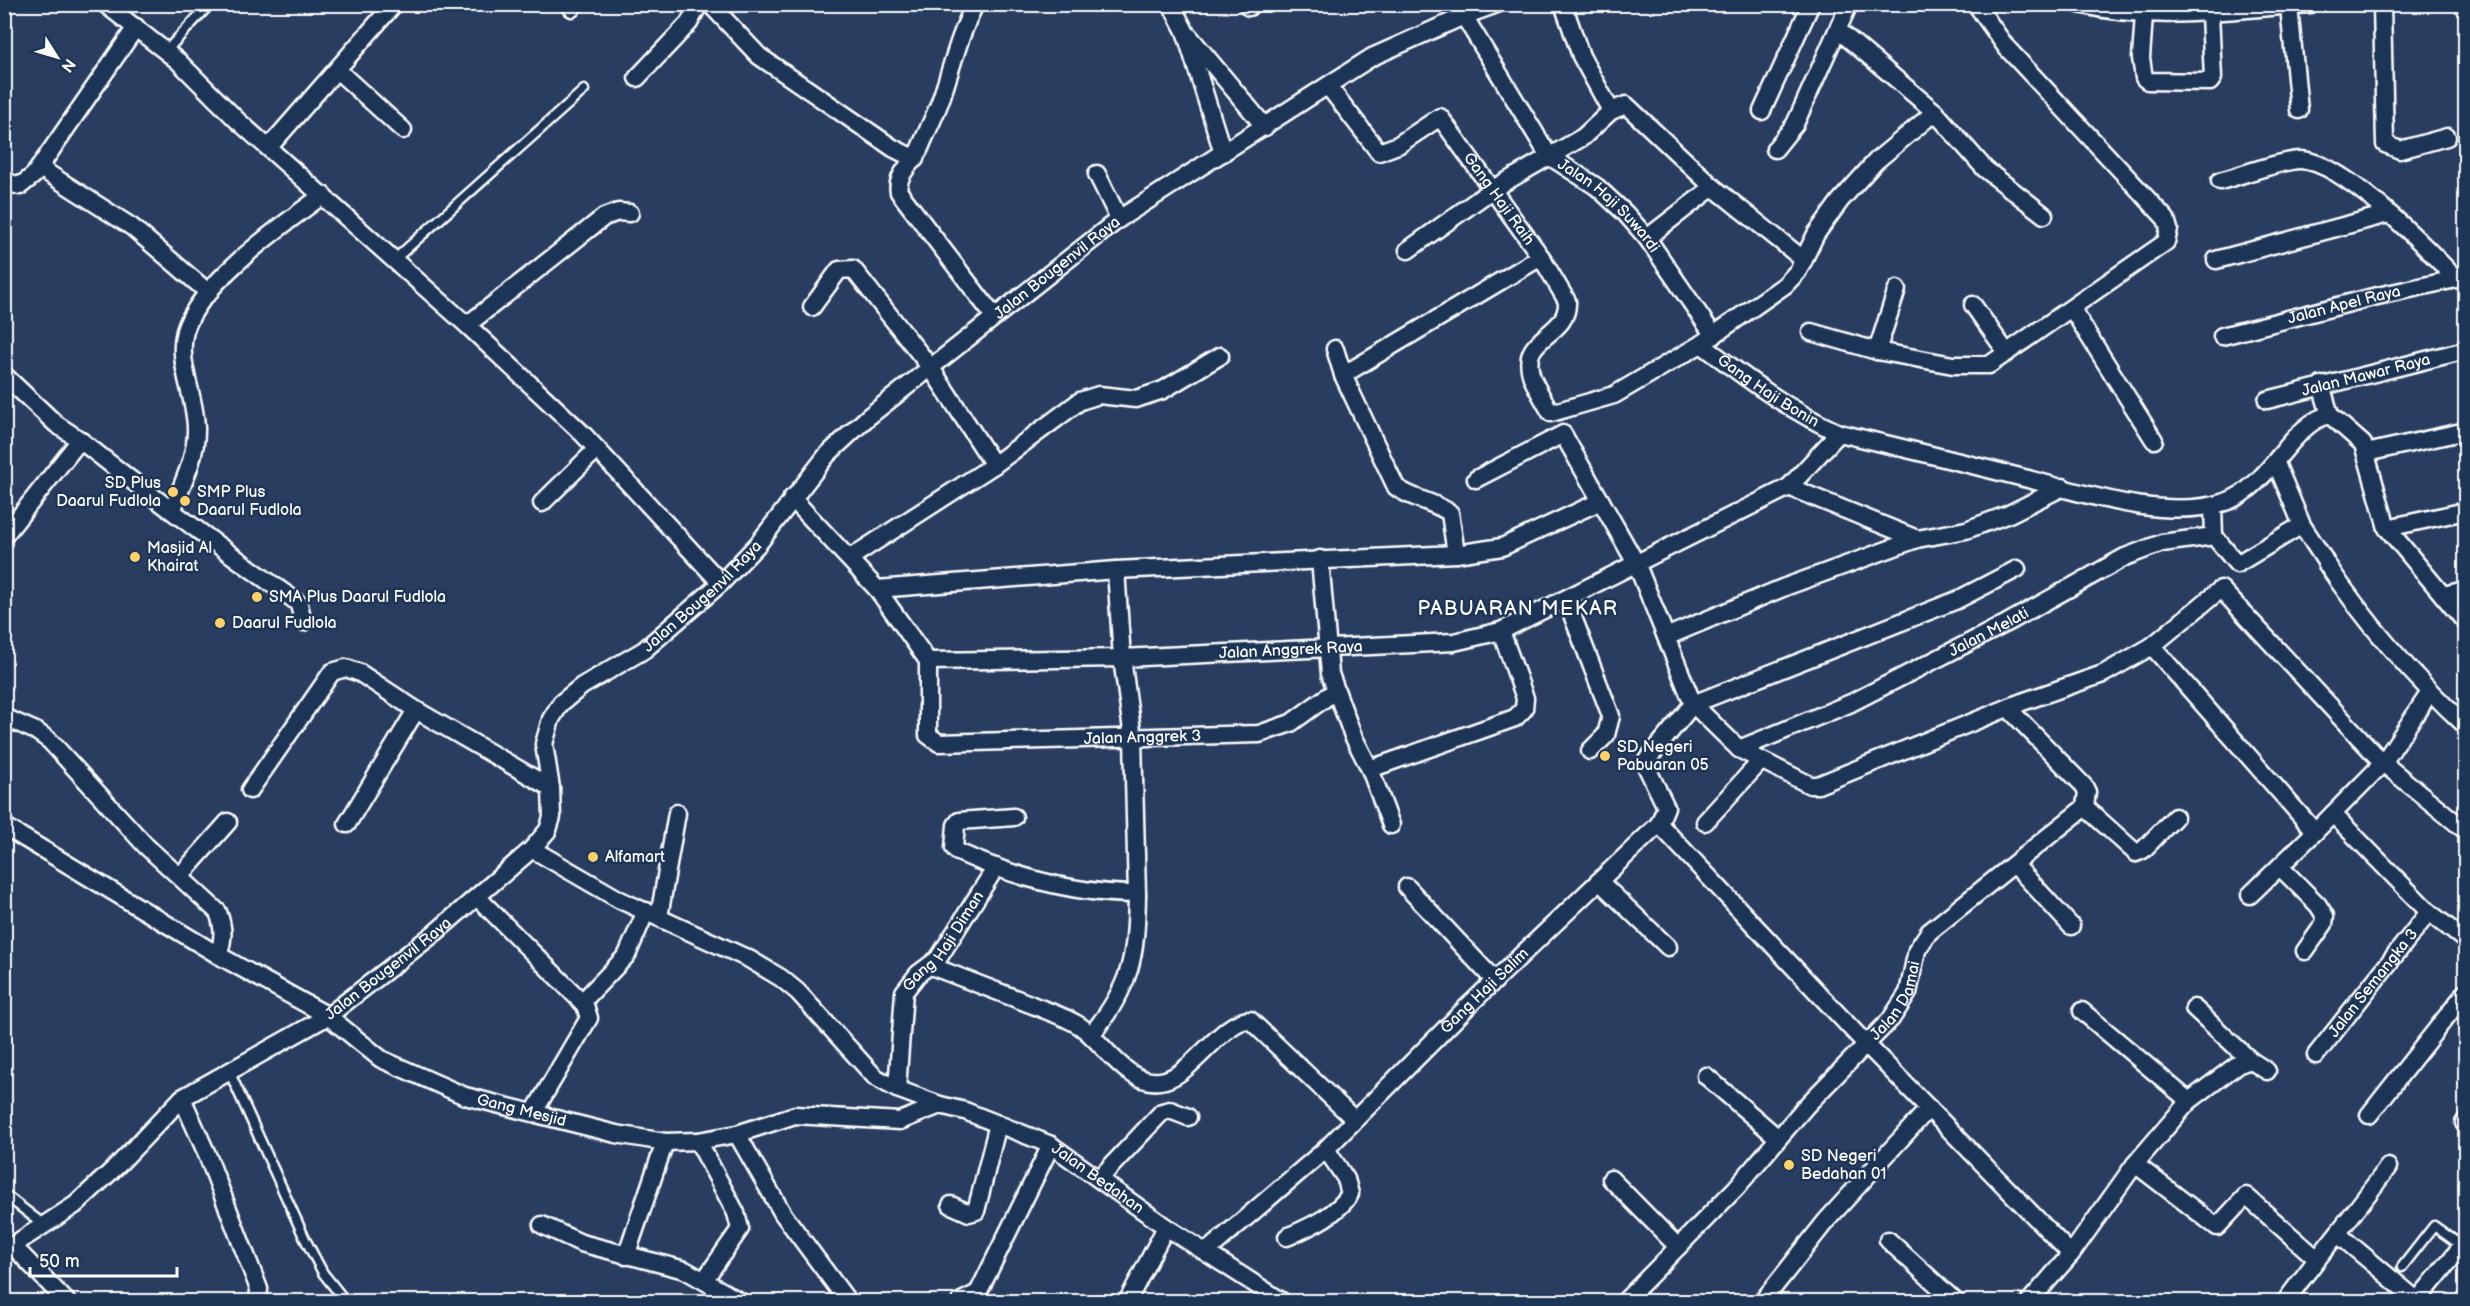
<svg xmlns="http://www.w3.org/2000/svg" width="2470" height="1306" font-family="'Balsamiq Sans',sans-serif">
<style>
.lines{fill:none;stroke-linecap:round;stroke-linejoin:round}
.service-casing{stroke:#fff;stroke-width:13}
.minor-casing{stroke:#fff;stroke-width:21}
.service{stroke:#1d3557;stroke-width:8}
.minor{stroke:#1d3557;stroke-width:16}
.poi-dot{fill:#ffd166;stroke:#1d3557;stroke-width:2}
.labels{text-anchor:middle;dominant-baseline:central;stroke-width:5;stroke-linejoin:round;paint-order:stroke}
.street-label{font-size:16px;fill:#fff;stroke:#1d3557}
.poi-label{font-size:16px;fill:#fff;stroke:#1d3557;text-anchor:start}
.quarter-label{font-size:20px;letter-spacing:1.5px;fill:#fff;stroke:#1d3557}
</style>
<rect width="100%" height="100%" fill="#293d60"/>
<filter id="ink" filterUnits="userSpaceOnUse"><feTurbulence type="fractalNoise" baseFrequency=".0167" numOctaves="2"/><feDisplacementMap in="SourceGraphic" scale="12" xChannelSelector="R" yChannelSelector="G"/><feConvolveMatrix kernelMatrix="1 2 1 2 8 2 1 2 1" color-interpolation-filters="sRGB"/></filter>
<g filter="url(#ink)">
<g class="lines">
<defs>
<path id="service" d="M 166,51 L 210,4
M 394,260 L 584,90
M 229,1071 L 305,1239 L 323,1273 L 346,1302
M 4,1194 L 44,1225
M 2402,1267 L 2434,1226 L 2462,1246"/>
<g id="minor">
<path d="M 105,4 L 178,61 L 237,120 L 467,325 L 582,433 L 721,583"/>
<path d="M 570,4 L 572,8"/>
<path d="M 710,4 L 759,56 L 893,148 L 915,159"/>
<path d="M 975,4 C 959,36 953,63 942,96 C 936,114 927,131 920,148 C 914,162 895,175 899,192 L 993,315"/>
<path d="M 1171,4 L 1185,31 L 1223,153"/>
<path d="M 1247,4 L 1249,7"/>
<path d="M 1563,4 L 1581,56 L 1611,111"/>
<path d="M 2079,4 C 2156,23 2232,9 2310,4"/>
<path d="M 2382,4 L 2385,144 L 2400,150 L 2447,137"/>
<path d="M 2289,6 L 2299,110"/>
<path d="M 2144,15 L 2141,58 L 2144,78 L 2148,81 L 2210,82 L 2213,78 L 2210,14"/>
<path id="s1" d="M 1464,16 L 1549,156 L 1597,187 L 1625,213 L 1647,238 L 1714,336"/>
<path d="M 1838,30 L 1935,112 L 1985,169 L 2044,215"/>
<path d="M 1189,36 L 1265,127"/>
<path d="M 337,70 L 403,130"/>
<path d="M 637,78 L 689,23 L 699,4"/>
<path id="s2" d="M 1328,86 L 1379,152 L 1398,145 L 1440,117 L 1541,257 L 1567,301 C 1569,339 1515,334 1533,380 C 1538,391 1545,402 1551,413 L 1614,395 L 1701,344 L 1785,285 L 1798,271 L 1816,234 L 1840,201 L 1876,161 L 1935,112"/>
<path d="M 1762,111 L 1811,4"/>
<path d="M 269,147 L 394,4"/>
<path d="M 1775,149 L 1795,124 L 1849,4"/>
<path d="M 40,168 L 132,227 L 209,293"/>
<path d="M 1097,174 L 1119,219"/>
<path d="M 4,181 L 20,186 L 34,175 L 136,27"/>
<path d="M 2220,181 C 2239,176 2283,160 2300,160 C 2342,160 2428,249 2456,279"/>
<path d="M 1647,238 L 1713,187"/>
<path d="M 1408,250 L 1493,189 L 1583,137 L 1611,111 L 1626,105 L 1713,187 L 1804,260"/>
<path d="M 2216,260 L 2388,214"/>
<path d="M 1973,305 L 2007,353"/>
<path d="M 812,307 L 839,270 L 853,269 L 931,368 L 994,465"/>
<path d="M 2072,309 L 2154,440"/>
<path d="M 467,325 L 604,217 L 618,212 L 630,213"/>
<path d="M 1811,332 L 1877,351 L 1953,365 L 1989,365 L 2166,242 L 2169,229 L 2166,219 L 2006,47 L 1976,4"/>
<path id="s3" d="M 2222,336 L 2373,297 L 2465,277"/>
<path id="s4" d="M 1701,344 C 1746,378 1788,410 1839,433"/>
<path d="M 1335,349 L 1343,375 L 1396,487 C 1411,499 1433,501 1450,513 L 1456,554"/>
<path d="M 1877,351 L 1897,289"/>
<path d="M 1343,375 L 1541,257"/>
<path d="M 2321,385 L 2330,415"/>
<path id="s5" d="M 2267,400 L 2466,350"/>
<path d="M 80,440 C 149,495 221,548 293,599 L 299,604 L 303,622"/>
<path d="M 2366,453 L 2466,431"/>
<path d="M 2276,463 L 2302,525 L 2324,559"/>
<path d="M 1476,479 L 1563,434 L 1637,565 L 1693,704 L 1739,749 L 1810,785 L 1818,785 L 2022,702 L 2103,674 L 2152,646 L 2315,832 L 2250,895"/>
<path d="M 1789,487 L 1917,539"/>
<path id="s6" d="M 792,498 L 877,589 L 928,661 L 928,735 L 939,743 L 1259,734 L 1291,723 L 1335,691"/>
<path d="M 542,503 L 597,449"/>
<path d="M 173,509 C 182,484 196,458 196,431 C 197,399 176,363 185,331 C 199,283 284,224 323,195"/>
<path d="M 2387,528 L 2466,511"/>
<path d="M 4,536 L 80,440 L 56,424 L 5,376"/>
<path d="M 2214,536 L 2237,564 L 2302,525"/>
<path d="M 850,558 L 994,465 L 1080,401 L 1099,395 L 1136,399 L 1163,390 L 1220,356"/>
<path d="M 1320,559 L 1330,674 L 1353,736 L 1370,769 L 1515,718 L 1524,709 L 1525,698 L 1501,631"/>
<path d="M 2326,563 C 2366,623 2413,677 2466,726"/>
<path d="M 877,589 L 1116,570 L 1456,554 L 1502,547 L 1601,501"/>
<path d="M 2443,595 L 2466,590"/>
<path d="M 1566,599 L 1611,716 L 1606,735 L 1590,751"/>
<path d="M 1666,637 L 1785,587 L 1917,539 L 1966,530 L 2009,514 L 2063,487"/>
<path d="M 2152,646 L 2221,589 L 2383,763 L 2466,831"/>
<path id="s7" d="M 928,661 L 1122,658 L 1454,642 L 1501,631 L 1789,487 L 1839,433 C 1900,447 1960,462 2020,477 C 2081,492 2163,522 2225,502 C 2269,489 2292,421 2330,415 L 2363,444 L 2387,528 L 2466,623"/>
<path d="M 4,717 L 36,731 L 50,741 L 146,846 L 218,912 C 224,928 224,939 218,955"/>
<path id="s8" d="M 1739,749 L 1851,703 L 2007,623 L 2125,557 L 2162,543 L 2214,536 L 2213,506"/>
<path d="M 1370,769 L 1391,825"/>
<path d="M 250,790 L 332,672 L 346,668 L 360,673 L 416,710 L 551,788"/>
<path d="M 2085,807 L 2136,853 L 2143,850 L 2175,817"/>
<path d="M 2333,814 L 2429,912 L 2466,941"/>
<path d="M 1014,817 L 959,821 L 956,825 L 954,848 L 958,852 C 1014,877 1075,894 1137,894 L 1133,738 L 1122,658 L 1116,570"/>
<path d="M 1705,822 L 1760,762"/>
<path d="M 347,824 L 416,710"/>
<path d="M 1659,824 L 1865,1043 L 2071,1254"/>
<path id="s9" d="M 4,826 L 218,955 L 328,1016 L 381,1059 L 465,1096 L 616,1134 L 665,1142 L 698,1141 L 737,1134 L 795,1115 L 900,1121 L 940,1105"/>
<path d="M 2315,832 L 2383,763 L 2430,692"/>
<path id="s10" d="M 532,849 L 620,900 L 749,959 L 781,978 L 798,992 L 875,1077 L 897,1089 L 940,1105 L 965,1111 L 1051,1145 L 1166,1227 L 1283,1302"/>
<path d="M 2015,865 L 2071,926"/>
<path d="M 2281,868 L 2318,905 L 2325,916 L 2324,924 L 2305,951"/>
<path d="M 180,876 L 228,822"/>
<path d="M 1599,881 L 1668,947"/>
<path d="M 1407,887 L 1495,981"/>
<path d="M 477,897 L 585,1005 L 589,1018 L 534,1112"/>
<path d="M 659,917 L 677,813"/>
<path d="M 931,966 C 964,979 997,991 1030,1004 C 1046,1011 1065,1016 1080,1026 C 1105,1043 1129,1090 1165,1080 C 1193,1073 1224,1019 1250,1020 L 1355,1120"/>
<path d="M 582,1002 L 627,955 L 646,911"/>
<path d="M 2194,1008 L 2250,1060"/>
<path d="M 2082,1011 L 2189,1101"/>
<path d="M 1091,1035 C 1132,985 1136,957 1137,894"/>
<path id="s11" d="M 2316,1055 L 2429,912"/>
<path d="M 1706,1076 L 1778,1138"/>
<path id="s12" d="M 897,1089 L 904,992 L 918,974 L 938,959 L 996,867"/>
<path d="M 182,1098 L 206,1152 L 259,1289 L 258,1302"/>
<path d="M 2369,1115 L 2466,992"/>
<path d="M 2464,1123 L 2466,1120"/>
<path d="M 737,1134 L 783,1214 L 846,1299"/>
<path d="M 698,1141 L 736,1213 L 740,1229 L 705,1279"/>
<path d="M 2135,1164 L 2217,1227 L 2246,1196 L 2316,1258"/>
<path d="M 1099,1179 L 1162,1112 L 1170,1110 L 1188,1117"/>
<path d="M 1611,1179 L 1678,1247"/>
<path d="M 951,1205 L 969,1213 L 976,1211 L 998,1124"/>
<path d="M 542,1225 L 581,1243 L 685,1270 L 741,1302"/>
<path d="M 2339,1235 L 2419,1302"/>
<path d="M 1287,1237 C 1309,1227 1336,1216 1350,1194 L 1346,1179 L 1326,1149"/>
<path d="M 1888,1240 L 1956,1302"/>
<path d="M 13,1246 L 67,1302"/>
<path id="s13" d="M 4,1251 L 75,1205 L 117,1166 L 182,1098 L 328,1016 L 436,932 L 532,849 L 548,830 L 552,817 L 551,788 L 544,744 L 551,719 L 561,703 L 582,686 L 644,650 L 721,583 L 758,544 L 827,455 L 868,417 L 1119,219 L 1372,57 L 1464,16 L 1497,4"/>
<path id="s14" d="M 1206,1252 L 1326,1149 L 1467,1007 L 1659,824 L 1666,807 L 1646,766 L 1647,760 L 1693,704 L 1957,600 L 2017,569"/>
<path d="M 626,1256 L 665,1142"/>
<path d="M 960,1302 L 978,1293 L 1051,1145"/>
<path d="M 1127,1302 L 1166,1227"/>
<path id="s15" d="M 1624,1302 L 1736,1188 L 1806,1106 L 1891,1019 L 1908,993 L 1917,950 L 1929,932 L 2085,807 L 2087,792 L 2084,786 L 2008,708"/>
<path d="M 1762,1302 L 1826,1221 L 1929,1108"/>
<path d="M 2029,1302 L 2071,1254 L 2135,1164 L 2189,1101 L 2237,1065 L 2250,1060 L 2267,1071"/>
<path d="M 2285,1302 C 2318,1256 2355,1213 2388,1167"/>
<path d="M 2416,1302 L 2466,1241"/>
</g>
</defs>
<use href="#service" class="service-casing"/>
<use href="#minor" class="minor-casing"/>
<use href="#service" class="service"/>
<use href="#minor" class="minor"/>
</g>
</g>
<g class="poi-dot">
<circle cx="173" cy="492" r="6"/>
<circle cx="185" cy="501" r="6"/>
<circle cx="135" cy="557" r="6"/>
<circle cx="257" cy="597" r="6"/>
<circle cx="220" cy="623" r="6"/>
<circle cx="1605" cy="756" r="6"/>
<circle cx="593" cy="857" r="6"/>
<circle cx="1789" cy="1165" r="6"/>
</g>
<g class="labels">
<g class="street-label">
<text stroke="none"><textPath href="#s2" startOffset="255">Gang Haji Raih</textPath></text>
<text stroke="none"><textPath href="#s1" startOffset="242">Jalan Haji Suwardi</textPath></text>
<text stroke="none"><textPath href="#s13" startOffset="1488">Jalan Bougenvil Raya</textPath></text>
<text stroke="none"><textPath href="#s3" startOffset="126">Jalan Apel Raya</textPath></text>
<text stroke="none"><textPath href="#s5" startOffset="102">Jalan Mawar Raya</textPath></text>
<text stroke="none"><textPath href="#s4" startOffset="82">Gang Haji Bonin</textPath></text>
<text stroke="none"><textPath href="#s13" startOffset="1002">Jalan Bougenvil Raya</textPath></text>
<text stroke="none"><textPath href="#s8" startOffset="276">Jalan Melati</textPath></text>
<text stroke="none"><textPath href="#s7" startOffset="363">Jalan Anggrek Raya</textPath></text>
<text stroke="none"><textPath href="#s6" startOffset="504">Jalan Anggrek 3</textPath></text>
<text stroke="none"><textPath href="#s12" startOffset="162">Gang Haji Diman</textPath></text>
<text stroke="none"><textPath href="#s13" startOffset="480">Jalan Bougenvil Raya</textPath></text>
<text stroke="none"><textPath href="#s11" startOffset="92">Jalan Semangka 3</textPath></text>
<text stroke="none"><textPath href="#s14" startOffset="382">Gang Haji Salim</textPath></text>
<text stroke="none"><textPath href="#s15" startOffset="408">Jalan Damai</textPath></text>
<text stroke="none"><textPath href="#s9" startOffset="594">Gang Mesjid</textPath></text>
<text stroke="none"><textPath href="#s10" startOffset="664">Jalan Bedahan</textPath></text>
</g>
<g class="poi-label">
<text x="161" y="483" text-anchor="end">SD Plus<tspan x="161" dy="18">Daarul Fudlola</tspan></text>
<text x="197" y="492">SMP Plus<tspan x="197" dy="18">Daarul Fudlola</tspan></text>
<text x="147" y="548">Masjid Al<tspan x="147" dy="18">Khairat</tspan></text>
<text x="269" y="597">SMA Plus Daarul Fudlola</text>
<text x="232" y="623">Daarul Fudlola</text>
<text x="1617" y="747">SD Negeri<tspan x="1617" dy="18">Pabuaran 05</tspan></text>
<text x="605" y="857">Alfamart</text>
<text x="1801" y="1156">SD Negeri<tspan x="1801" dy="18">Bedahan 01</tspan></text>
</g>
<g class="quarter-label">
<text x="1518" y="609">PABUARAN MEKAR</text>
</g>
</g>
<rect width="2470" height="1306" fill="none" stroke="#1d3557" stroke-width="24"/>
<rect x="12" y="12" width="2446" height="1282" fill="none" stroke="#fff" stroke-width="2" filter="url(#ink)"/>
<g transform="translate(57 57) rotate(127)" stroke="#1d3557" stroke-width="4.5" paint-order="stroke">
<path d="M0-4.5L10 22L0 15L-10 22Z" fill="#ffffff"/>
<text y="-9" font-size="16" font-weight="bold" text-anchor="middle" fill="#ffffff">N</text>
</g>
<path d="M30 1267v9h147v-9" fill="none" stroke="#ffffff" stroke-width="3"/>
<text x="39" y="1267" font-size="18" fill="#ffffff" stroke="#1d3557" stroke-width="4.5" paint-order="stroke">50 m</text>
</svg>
